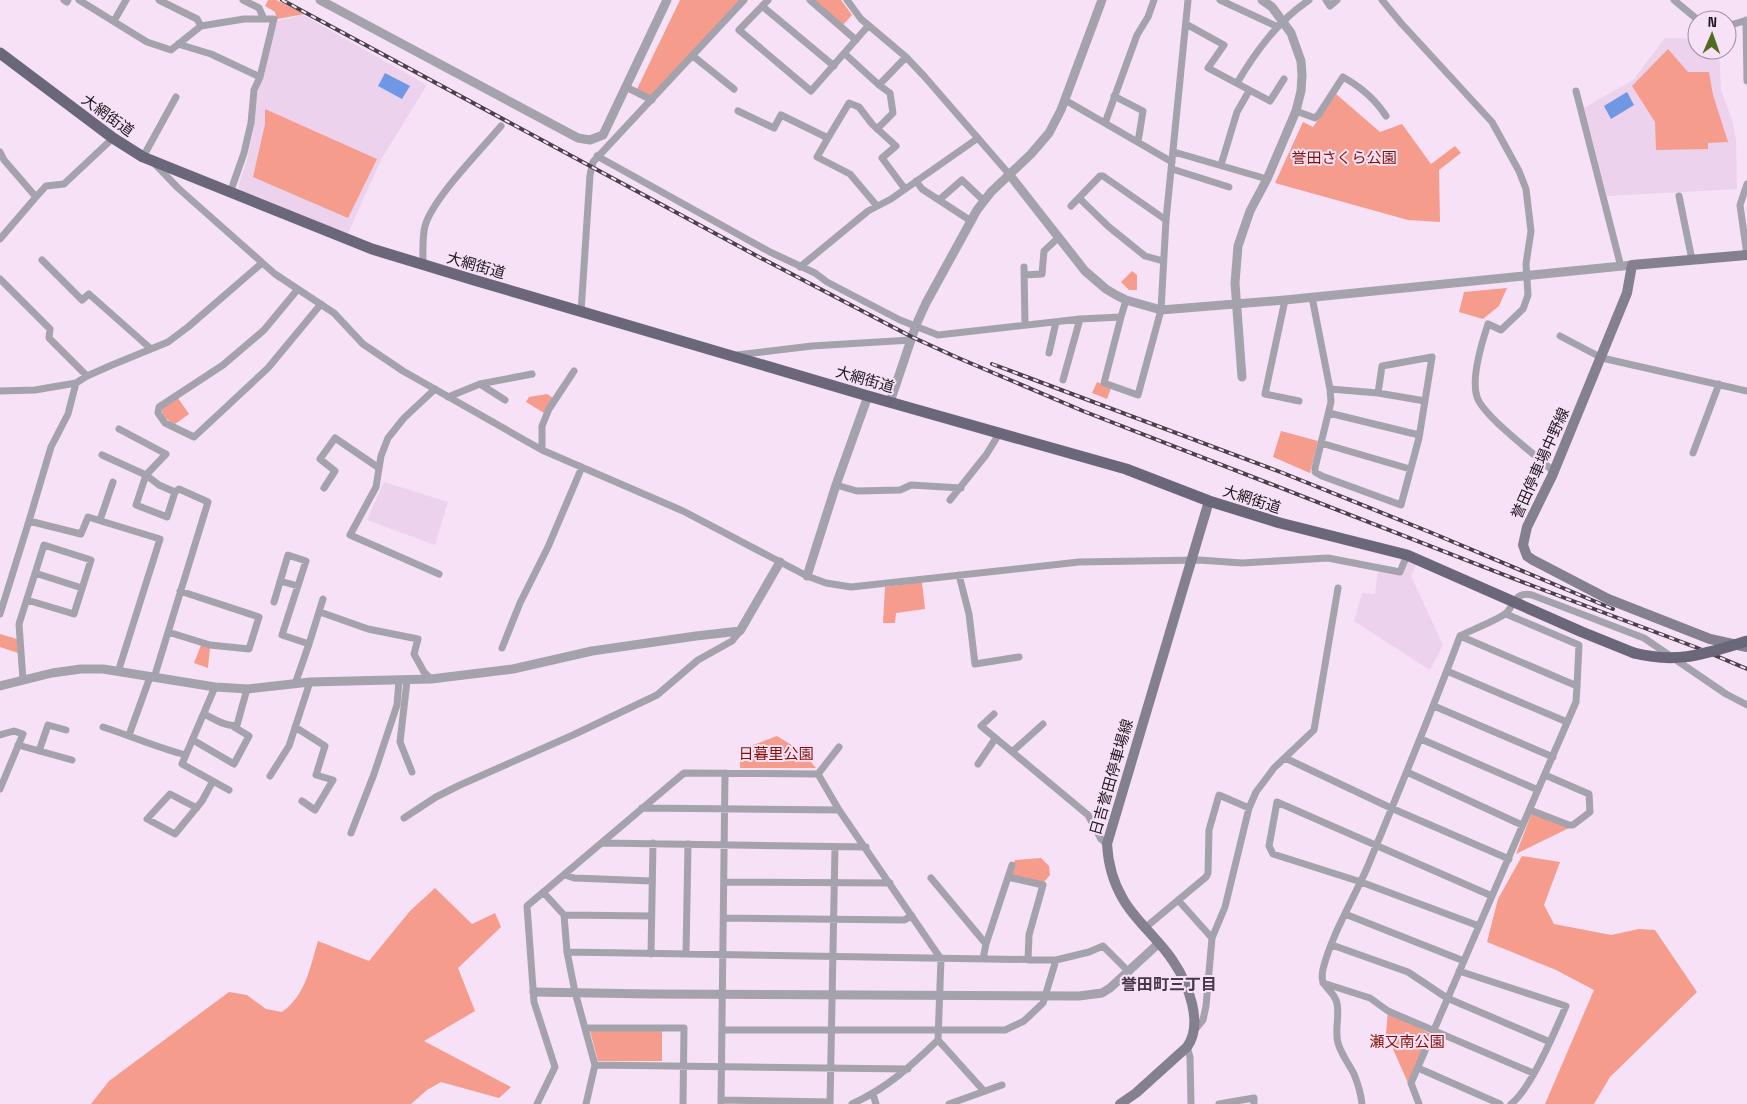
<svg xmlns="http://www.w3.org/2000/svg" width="1747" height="1104" font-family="'Space Grotesk','Noto Sans JP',sans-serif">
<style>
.built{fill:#ecd2ec}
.green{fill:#f59c8d}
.water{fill:#6f97e3}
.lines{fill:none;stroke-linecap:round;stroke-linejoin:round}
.minor{stroke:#a4a2ad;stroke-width:7}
.tertiary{stroke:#a4a2ad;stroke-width:9}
.secondary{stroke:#838090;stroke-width:10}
.primary{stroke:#6b677b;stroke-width:11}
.rail-casing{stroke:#4a404a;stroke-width:4}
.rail{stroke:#f6e1f6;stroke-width:2;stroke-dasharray:5.5;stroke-linecap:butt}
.primary-bridge{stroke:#6b677b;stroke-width:11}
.labels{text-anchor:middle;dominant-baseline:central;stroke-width:4;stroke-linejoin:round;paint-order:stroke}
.street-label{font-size:15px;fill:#1e171e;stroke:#f6e1f6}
.park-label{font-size:15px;fill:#840f03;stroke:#f6e1f6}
.neighbourhood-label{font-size:16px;font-weight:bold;fill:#473747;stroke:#f6e1f6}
</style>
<rect width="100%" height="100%" fill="#f6e1f6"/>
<path class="built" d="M 303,15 L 427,85 L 382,158 L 348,233 L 242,193 L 239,188 L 239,184 L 247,160 L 254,128 L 255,103 L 277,21 Z
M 1665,38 L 1697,39 L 1697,50 L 1719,50 L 1721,90 L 1732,120 L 1736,140 L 1737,189 L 1607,196 L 1584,108 L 1633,80 Z
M 384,482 L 448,502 L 435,545 L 367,520 Z
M 1407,559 L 1417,563 L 1411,576 L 1443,645 L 1430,670 L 1354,621 L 1362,593 L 1375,594 L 1378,570 L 1400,574 Z"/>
<path class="green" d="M 268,0 L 276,0 L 305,14 L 277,19 L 275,12 L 265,6 Z
M 680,0 L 740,0 L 653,95 L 650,96 L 637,89 Z
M 812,0 L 841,0 L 852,15 L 842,26 Z
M 1668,49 L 1688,72 L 1709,72 L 1713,95 L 1728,142 L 1708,143 L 1708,149 L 1656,150 L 1655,122 L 1632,86 Z
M 1336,94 L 1380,132 L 1402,124 L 1431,164 L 1455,146 L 1461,153 L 1439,170 L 1440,222 L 1408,220 L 1275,183 L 1303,122 L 1313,127 Z
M 265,109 L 377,159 L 348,218 L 253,177 L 265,124 Z
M 1132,271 L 1137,275 L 1137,290 L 1129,290 L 1121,282 Z
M 1507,288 L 1499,306 L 1483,319 L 1459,312 L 1464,292 Z
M 1097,382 L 1111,388 L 1107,399 L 1092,393 Z
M 547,394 L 553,398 L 544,413 L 526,402 L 529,397 Z
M 178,398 L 189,414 L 175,424 C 169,421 161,417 162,408 Z
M 1281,431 L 1318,441 L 1310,473 L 1273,457 Z
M 922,582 L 925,609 L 896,613 L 895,623 L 883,623 L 885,587 Z
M 0,634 L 17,639 L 18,653 L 0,647 Z
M 201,645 L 210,647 L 208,668 L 194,663 Z
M 777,736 L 803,752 L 816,768 L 740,768 L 740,750 Z
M 1534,812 L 1569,828 L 1516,854 L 1531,815 Z
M 1522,856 L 1560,862 L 1544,905 L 1554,924 L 1611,935 L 1639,929 L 1655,930 L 1697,992 L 1610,1077 L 1594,1104 L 1545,1104 L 1594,990 L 1556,970 L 1487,942 L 1498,899 Z
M 1041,858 L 1049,866 L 1050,875 L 1044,882 L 1012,876 L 1011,872 L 1015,860 Z
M 435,888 L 472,924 L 495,913 L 501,927 L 458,968 L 475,1011 L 424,1041 L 511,1087 L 499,1098 L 441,1082 L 427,1090 L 411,1104 L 91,1104 L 109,1081 L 229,992 L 247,995 L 266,1009 L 282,1012 C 306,995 310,967 318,941 L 369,961 L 410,911 Z
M 1388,1011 L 1429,1033 L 1408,1083 L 1386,1033 Z
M 590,1031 L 662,1031 L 662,1061 L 598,1061 Z"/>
<path class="water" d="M 385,73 L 410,86 L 402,99 L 378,86 Z
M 1627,92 L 1634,105 L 1611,119 L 1604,106 Z"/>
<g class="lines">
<path class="minor" d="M 64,0 L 67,2 L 68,0
M 79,0 L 147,42 L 171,50 L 201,26 L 244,19 L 274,19 L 260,77 L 254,90 L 251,123 L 244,153 L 230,193
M 159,0 L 197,19 L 201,26
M 243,0 L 259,8 L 264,19
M 768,0 L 739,30 L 811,91 L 868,26
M 810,0 L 856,40
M 847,0 L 861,19 L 906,57 L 924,76 L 1009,174
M 1220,0 L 1278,27
M 1326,0 L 1330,6 L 1337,0
M 1382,0 L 1401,23 L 1492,122 L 1519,171 L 1526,189 L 1531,231 L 1526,264 L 1528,295 L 1523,309 L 1501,330 L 1488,324 C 1482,342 1471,379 1477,397 C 1483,416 1537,456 1554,472
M 1674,0 L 1698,20
M 762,6 L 834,66
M 1746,20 L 1747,81
M 114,21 L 126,0
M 1186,24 L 1224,45 L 1208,68 L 1270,101 L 1284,79
M 1727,26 L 1747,20
M 178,44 L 211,54 L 260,77
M 845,54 L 879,85 L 906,57
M 693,56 L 734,89
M 1237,83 C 1256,51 1278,21 1309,0
M 626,87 L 652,100
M 1576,91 L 1621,267
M 1114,96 L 1143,111 L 1138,142
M 1065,100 L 1172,162
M 738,111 L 774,128 L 781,115 L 828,138 L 849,103 L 859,107 L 872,124 L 896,146 L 882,158 L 905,189
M 1296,111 L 1315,118 L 1319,114 L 1343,77 C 1361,87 1375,99 1386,116
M 1105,123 L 1137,35 L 1148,17 L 1154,0
M 877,129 L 893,113 L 890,93 L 879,85
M 828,138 L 817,157 L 850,174 L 877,206
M 0,152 L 4,160 L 36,197 L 0,239
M 1174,152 L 1267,179
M 597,156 L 770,252 L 815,273 L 827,282 L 900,320 L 938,335 L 1080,319 L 1121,317 L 1126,300
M 143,157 L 176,97
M 155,164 L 178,188 L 275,274 L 334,313 L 363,344 L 403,371 L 542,450 L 683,511 L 807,576 L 826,583 L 851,587 L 1079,562 L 1199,560 L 1242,563 L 1328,558 L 1400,572 L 1407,555
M 1221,165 L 1237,112 L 1249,91
M 1172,169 L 1229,187
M 916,181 L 922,189 L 971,221
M 1679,196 L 1692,260
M 36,197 L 46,186 L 64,184 L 113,138
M 1079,198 L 1109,227 L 1145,256 L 1163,261
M 939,200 L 962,180 L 984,201
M 1071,206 L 1100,176 L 1103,176 L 1166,220
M 1747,255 L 1740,205 L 1747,184
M 42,260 L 82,300 L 89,294 L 151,349
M 423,265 C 423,252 422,238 425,226 C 433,198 481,150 501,126
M 800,267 L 868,211 L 891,199 L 978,138
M 1024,267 L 1025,324
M 1024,275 L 1042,274 L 1044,251 L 1058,238
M 0,279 L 50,329 L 49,338 L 87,376
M 298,289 L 264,330 L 223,365 L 159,407 L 158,413 L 165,423 L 194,437 L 268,368 L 321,304
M 1312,297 L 1330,389 L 1331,402 L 1315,468 L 1315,472 L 1322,476 L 1401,505 L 1419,438 L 1432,357 L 1382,366 L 1378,393
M 1285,300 L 1265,394 L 1299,401
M 581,312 L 590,175 L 593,162 L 744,0
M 1121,317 L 1104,383 L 1138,395 L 1161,310 L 1166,220 L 1188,0
M 1560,336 L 1602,358 L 1747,391
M 1049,353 L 1056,322
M 737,355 L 812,346 L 911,340
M 1063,380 L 1080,319
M 480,384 L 505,400
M 435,389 L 404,418 L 388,438 L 381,456 L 376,487 L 350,535 L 439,574
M 1330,389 L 1378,393 L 1425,401
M 0,391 L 35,390 L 76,383 L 87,376 L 112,365 L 168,342 L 188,327 L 262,263
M 448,397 L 480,384 L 532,374
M 1329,413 L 1419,435
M 119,429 L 166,454 L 146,475 L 136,505 L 167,517 L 175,492 L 179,489 L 208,502 L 154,678
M 1321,443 L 1410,469
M 542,450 L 542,426 L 549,409 L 574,371
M 1693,453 L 1719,384
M 102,455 L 146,475 L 159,485 L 175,492
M 836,485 L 857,491 L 900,490 L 911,485 L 961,488
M 324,488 L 335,471 L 320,459 L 335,438 L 379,468
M 950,500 L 986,455 L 999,434
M 100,520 L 113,482
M 29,521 L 51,447 L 68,414 L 76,383
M 35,573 L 82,588
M 959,575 L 969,614 L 975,664 L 1019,657
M 280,581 L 298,586
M 274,602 L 288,555 L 306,561 L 282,635 L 309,644 L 295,684
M 320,612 L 368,629 L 418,639 L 414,654 L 424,672 L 431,679
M 0,614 L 29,521 L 81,534 L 88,517 L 160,539 L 118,672
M 1506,614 L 1579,645 L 1577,686
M 168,632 L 210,645 L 249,649 L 259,617 L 180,591
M 309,644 L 323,599
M 502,648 L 520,603 L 548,547 L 582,467
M 1447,671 L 1567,722
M 23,680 L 19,624 L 44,545 L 91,560 L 74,614 L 27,600
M 407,681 L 400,742 L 412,772
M 215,687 L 182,764 L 229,790
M 1434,706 L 1553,757
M 204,714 C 213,718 227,728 237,725 L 247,689
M 994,714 L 981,726 L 1088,815 L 1101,839 L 1107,844
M 103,727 C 131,736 158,748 186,755
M 295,727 L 325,746 L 316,775 L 333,780 L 315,810 L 302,801
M 0,735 L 14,731 L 23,734 L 0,789
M 129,735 L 150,677
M 1421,739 L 1538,790
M 193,740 L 234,764 L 249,736 L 234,727
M 18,745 L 72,760
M 39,751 L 48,725 L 66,730
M 1012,752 L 1043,724
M 1285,758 L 1391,808 L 1509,859
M 978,764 L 995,739
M 1407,772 L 1522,825
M 818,774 L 839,810 L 941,959 L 938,1040 C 910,1067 887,1088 852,1104
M 818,774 L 839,747
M 270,776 L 289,746 L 310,682
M 197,808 L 170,794 L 147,819 L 175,834 L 202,801 L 213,781
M 642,808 L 839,810
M 1530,810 L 1569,825 L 1573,825 L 1590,812 L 1589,794 L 1545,775
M 404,818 L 436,797 L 460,785 L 573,735 L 657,695 L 698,660 L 732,641 L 740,631
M 351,833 L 374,774 L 397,705 L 399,681
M 602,843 L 866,847
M 565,875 L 574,878 L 652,881
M 1008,877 L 1043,885 L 1029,935 L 1028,960
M 931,878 L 986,944
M 724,882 L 890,883
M 543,892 L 564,915 L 567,952 L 575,992 L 595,1065 L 586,1104
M 1178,900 L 1212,938
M 1345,914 L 1464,961
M 564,915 L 651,916
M 724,918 L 904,920 L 912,916
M 1479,926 L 1361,882 L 1273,854 L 1269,846 L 1277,802 L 1492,896
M 1146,927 L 1206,877 L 1208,873 L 1209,830 L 1219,795 L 1249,808 L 1256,792 L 1274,768 L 1314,730 L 1338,588
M 1332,945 L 1408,972 L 1447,998 L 1550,1042
M 567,952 L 1056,960 L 1089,952 L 1103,946 L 1129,972
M 651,954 L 653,843
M 686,954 L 688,844
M 983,959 L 986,944 L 1012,865
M 1459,971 L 1566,1006 C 1555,1031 1531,1089 1511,1104
M 1323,983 L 1370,998 L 1388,1011 L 1533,1073
M 585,1028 L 684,1028 L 683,1104
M 722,1030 L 1005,1030 L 1024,1021 L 1043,1003 L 1056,960
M 1194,1031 L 1203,1020 L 1206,1006 L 1212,938 L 1225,907 L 1249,808
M 938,1040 L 984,1091
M 1187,1047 L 1190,1057 L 1191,1104
M 595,1065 L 908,1069
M 1418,1068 L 1500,1104
M 873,1094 L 876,1104
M 721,1100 L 830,1102
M 537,1104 L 555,1067 L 534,1002 L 527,906 L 684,773 L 818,774
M 721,1104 L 725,773
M 830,1104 L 835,847
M 949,1104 L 1002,1085
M 1219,1104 L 1254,1098 L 1254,1104
M 1362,1104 C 1361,1094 1358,1084 1354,1074 C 1349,1064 1341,1054 1338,1043 C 1334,1029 1341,1013 1336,1000 C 1330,986 1319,988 1323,969 C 1332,934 1352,902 1367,868 C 1399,791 1431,714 1460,636 C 1469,631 1500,619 1506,613 C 1515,605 1514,591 1532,595 L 1644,638 L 1726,694 L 1747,705
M 1419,1104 L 1411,1083 L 1576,702 L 1577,686 L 1460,636"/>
<path class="tertiary" d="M 320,0 L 578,138 L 590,140 L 603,135 L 667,0
M 1009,174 L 1085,271 L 1106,289 L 1116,295 L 1126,300 L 1161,310 L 1285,300 L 1632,265
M 1242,377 L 1235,283 L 1238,246 L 1250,211 L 1267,179 L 1296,111 L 1301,91 L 1302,75 L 1301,61 L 1291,33 L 1272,7 L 1262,0
M 890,402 L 916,325 L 926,303 L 977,210 L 991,192 L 1031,154 L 1049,133 L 1061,110 L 1102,0
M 807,576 L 836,485 L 868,396
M 0,686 L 52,673 L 81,669 L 103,669 L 215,687 L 232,688 L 247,689 L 310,682 L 431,679 L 513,669 L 592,651 L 696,636 L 740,631 L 780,562
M 534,992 L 651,994 L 1079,996 L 1102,993 L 1110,988 L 1159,943"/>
<path class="secondary" d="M 1747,255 L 1632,265 L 1627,293 L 1552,476 L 1527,527 L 1523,545 L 1527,556 L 1533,560 L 1608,599 L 1710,639 L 1747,647
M 1120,1104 L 1136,1093 L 1187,1047 C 1204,1024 1188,983 1173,961 C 1159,939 1136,922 1123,899 C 1113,882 1108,863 1107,844 L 1209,501"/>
<path class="primary" d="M 0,53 L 113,138 L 143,157 L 372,249 L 474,280 L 868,396 L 1126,469 L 1209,501 L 1280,523 L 1407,555 L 1582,632 L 1634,653"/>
<defs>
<path id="rail" d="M 282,0 L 757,256 L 912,337 L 956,357 L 1083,411 L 1533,586 L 1695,647 L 1747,669
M 992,364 L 1283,473 L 1432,533 L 1613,609"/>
</defs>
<use href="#rail" class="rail-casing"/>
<use href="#rail" class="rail"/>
<path class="primary-bridge" d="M 1634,653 C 1678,664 1704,654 1747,641"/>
</g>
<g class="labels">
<g class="street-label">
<text transform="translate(108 115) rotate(36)">大網街道</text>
<text transform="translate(476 265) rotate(16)">大網街道</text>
<text transform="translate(865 379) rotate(16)">大網街道</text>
<text transform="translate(1540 463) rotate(-66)">誉田停車場中野線</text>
<text transform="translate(1252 499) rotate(18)">大網街道</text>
<text transform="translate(1111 777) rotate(-74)">日吉誉田停車場線</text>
</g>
<g class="park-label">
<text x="1344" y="157">誉田さくら公園</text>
<text x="776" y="753">日暮里公園</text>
<text x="1407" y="1041">瀬又南公園</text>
</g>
<g class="neighbourhood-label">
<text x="1169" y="984">誉田町三丁目</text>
</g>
</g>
<g transform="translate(1712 35) rotate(2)"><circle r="24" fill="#f6e1f6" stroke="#a090a0"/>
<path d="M0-4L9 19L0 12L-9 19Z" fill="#506b1e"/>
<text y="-8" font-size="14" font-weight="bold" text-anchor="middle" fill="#1e171e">N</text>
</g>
</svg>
